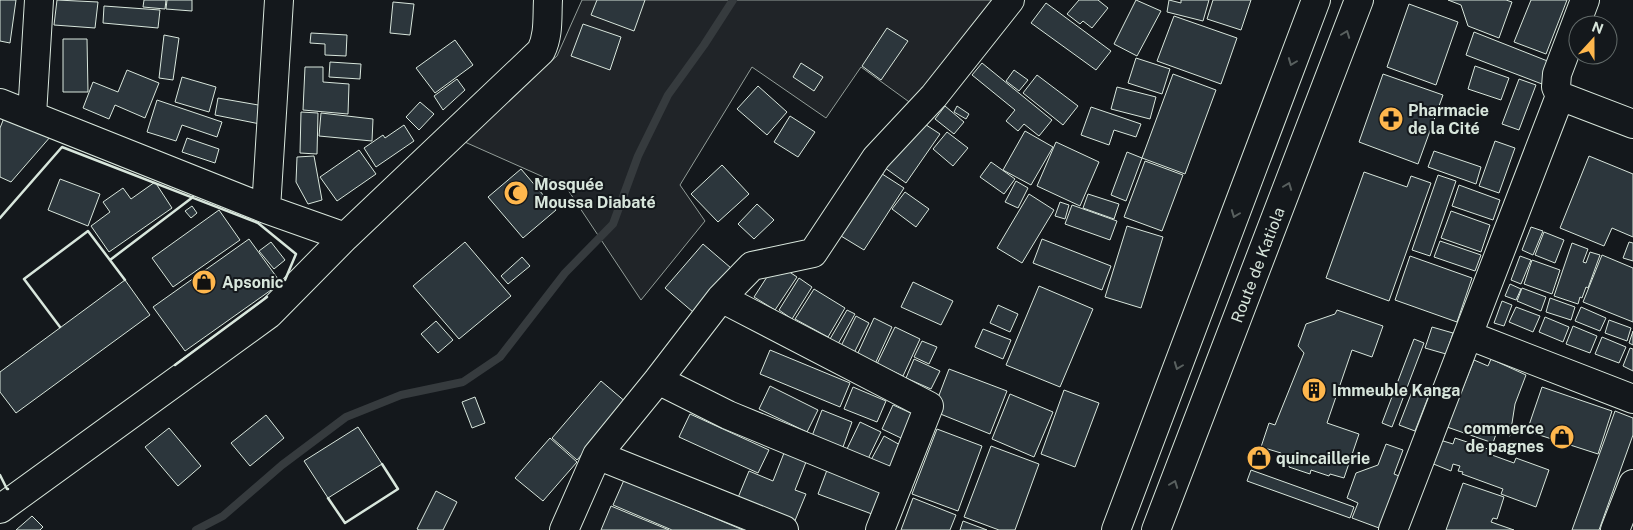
<svg xmlns="http://www.w3.org/2000/svg" width="1633" height="530" font-family="'Public Sans',sans-serif">
<style>
.green{fill:#202428;stroke:#939e99}
.lines{fill:none;stroke-linecap:round;stroke-linejoin:round}
.stream{stroke:#363b3e;stroke-width:8}
.building{fill:#2c363c;stroke:#d8e6dc}
.minor-casing{stroke:#d8e6dc;stroke-width:30}
.highway-casing{stroke:#d8e6dc;stroke-width:30}
.minor{stroke:#14181c;stroke-width:28}
.highway{stroke:#14181c;stroke-width:28}
.wall{stroke:#d8e6dc;stroke-width:2.5}
.oneway{stroke:#59605f}
.labels{text-anchor:middle;dominant-baseline:central;stroke-width:4;stroke-linejoin:round;paint-order:stroke}
.poi-label{font-size:16px;font-weight:bold;fill:#d8e6dc;stroke:#14181c;text-anchor:start}
.street-label{font-size:16px;fill:#d8e6dc;stroke:#14181c}
</style>
<rect width="100%" height="100%" fill="#14181c"/>
<path class="green" d="M 582,0 L 997,0 L 912,104 L 861,67 L 826,118 L 752,67 L 680,185 L 705,221 L 641,300 L 566,187 L 458,139 L 557,56 Z"/>
<g class="lines">
<path class="stream" d="M 196,530 L 223,516 L 282,465 L 346,417 L 401,395 L 463,382 L 500,357 L 565,273 L 613,224 L 638,156 L 668,95 L 704,45 L 733,0"/>
</g>
<path class="building" d="M 0,0 L 16,0 L 10,43 L 0,41 Z
M 57,0 L 98,2 L 95,28 L 54,25 Z
M 144,0 L 166,0 L 165,9 L 143,7 Z
M 167,0 L 192,0 L 192,11 L 166,9 Z
M 597,0 L 645,0 L 634,31 L 591,15 Z
M 1079,0 L 1098,0 L 1108,8 L 1092,28 L 1083,21 L 1080,24 L 1067,14 Z
M 1136,0 L 1161,11 L 1137,56 L 1114,44 Z
M 1169,0 L 1181,3 L 1181,0 L 1209,0 L 1203,21 L 1167,12 Z
M 1213,0 L 1251,0 L 1241,30 L 1207,19 Z
M 1448,0 L 1506,0 L 1512,2 L 1499,38 L 1468,26 L 1461,5 Z
M 1531,0 L 1567,0 L 1546,54 L 1514,42 Z
M 393,2 L 414,4 L 410,35 L 390,33 Z
M 1046,3 L 1111,51 L 1096,70 L 1031,23 Z
M 1409,4 L 1458,22 L 1436,85 L 1387,67 Z
M 104,6 L 160,10 L 158,28 L 103,23 Z
M 1174,16 L 1237,38 L 1221,84 L 1157,61 Z
M 583,24 L 621,37 L 610,70 L 571,56 Z
M 887,28 L 908,41 L 881,80 L 862,66 Z
M 1474,32 L 1550,62 L 1542,84 L 1466,55 Z
M 311,33 L 347,35 L 346,56 L 325,55 L 325,44 L 310,43 Z
M 164,35 L 179,38 L 173,80 L 159,78 Z
M 63,39 L 87,39 L 88,92 L 63,92 Z
M 455,40 L 473,65 L 435,93 L 416,68 Z
M 1136,58 L 1170,69 L 1162,94 L 1128,83 Z
M 330,62 L 361,64 L 360,79 L 329,77 Z
M 801,63 L 823,77 L 814,91 L 793,77 Z
M 982,63 L 1052,120 L 1039,136 L 1024,124 L 1018,131 L 1006,121 L 1015,110 L 972,75 Z
M 1475,66 L 1509,78 L 1501,100 L 1468,89 Z
M 305,67 L 323,67 L 323,82 L 349,84 L 348,114 L 303,110 Z
M 127,70 L 159,83 L 145,118 L 115,105 L 109,119 L 83,108 L 93,82 L 118,92 Z
M 1014,70 L 1028,80 L 1019,91 L 1006,81 Z
M 1173,74 L 1216,90 L 1185,174 L 1142,158 Z
M 1383,74 L 1443,95 L 1418,164 L 1359,142 Z
M 1037,75 L 1078,106 L 1063,125 L 1023,93 Z
M 182,77 L 216,87 L 209,112 L 175,102 Z
M 457,79 L 465,90 L 443,110 L 434,96 Z
M 1519,79 L 1536,85 L 1519,130 L 1502,124 Z
M 758,86 L 787,112 L 767,135 L 737,109 Z
M 1117,87 L 1156,97 L 1150,119 L 1111,109 Z
M 218,98 L 264,106 L 260,124 L 215,115 Z
M 157,100 L 222,122 L 217,137 L 182,125 L 176,141 L 147,132 Z
M 420,102 L 434,114 L 419,130 L 406,117 Z
M 945,106 L 964,122 L 954,134 L 935,119 Z
M 957,106 L 969,114 L 966,119 L 954,112 Z
M 1091,107 L 1141,124 L 1136,137 L 1114,130 L 1109,145 L 1081,135 Z
M 301,112 L 318,113 L 317,154 L 300,153 Z
M 321,113 L 373,119 L 372,141 L 319,136 Z
M 790,116 L 815,132 L 798,157 L 774,142 Z
M 914,117 L 940,134 L 906,183 L 881,165 Z
M 4,118 L 51,136 L 11,182 L 0,177 L 0,128 Z
M 404,125 L 414,141 L 376,167 L 364,148 L 383,135 L 385,138 Z
M 1025,131 L 1053,147 L 1031,185 L 1003,170 Z
M 947,132 L 968,148 L 953,166 L 933,149 Z
M 187,138 L 219,149 L 215,163 L 182,152 Z
M 1495,141 L 1515,148 L 1499,193 L 1479,186 Z
M 1056,142 L 1099,162 L 1080,206 L 1037,186 Z
M 359,150 L 376,174 L 337,201 L 320,177 Z
M 1434,151 L 1481,167 L 1476,184 L 1428,167 Z
M 1127,152 L 1142,158 L 1126,201 L 1111,195 Z
M 314,156 L 322,200 L 308,204 L 296,182 L 297,157 Z
M 1589,156 L 1633,174 L 1633,237 L 1612,228 L 1604,246 L 1560,228 Z
M 1145,161 L 1183,175 L 1162,231 L 1124,217 Z
M 991,162 L 1015,179 L 1004,194 L 980,177 Z
M 722,165 L 749,194 L 718,222 L 691,194 Z
M 521,169 L 556,210 L 523,238 L 488,197 Z
M 876,170 L 904,188 L 864,250 L 836,233 Z
M 1364,172 L 1407,187 L 1411,176 L 1431,183 L 1389,301 L 1326,278 Z
M 1438,175 L 1456,181 L 1430,256 L 1412,250 Z
M 60,179 L 100,194 L 88,226 L 48,210 Z
M 1016,181 L 1028,188 L 1018,208 L 1005,202 Z
M 155,182 L 172,208 L 109,252 L 91,226 L 110,212 L 103,202 L 123,188 L 131,199 Z
M 1459,185 L 1500,200 L 1493,220 L 1452,206 Z
M 905,192 L 929,209 L 916,227 L 892,209 Z
M 1029,194 L 1054,210 L 1022,263 L 997,248 Z
M 1088,194 L 1119,204 L 1114,219 L 1083,208 Z
M 1060,202 L 1069,205 L 1065,219 L 1055,216 Z
M 757,204 L 774,220 L 754,239 L 738,224 Z
M 1072,205 L 1117,221 L 1110,240 L 1065,224 Z
M 192,206 L 197,213 L 191,218 L 185,211 Z
M 219,210 L 240,240 L 173,287 L 152,258 Z
M 1451,211 L 1490,225 L 1481,252 L 1441,238 Z
M 1127,226 L 1163,237 L 1141,308 L 1105,297 Z
M 1531,227 L 1543,231 L 1533,255 L 1522,250 Z
M 1544,232 L 1564,240 L 1555,263 L 1535,255 Z
M 249,239 L 281,283 L 185,351 L 153,307 Z
M 1042,239 L 1111,266 L 1102,290 L 1033,263 Z
M 1440,241 L 1481,255 L 1475,271 L 1434,257 Z
M 271,242 L 285,260 L 274,269 L 259,251 Z
M 465,242 L 511,296 L 459,339 L 413,286 Z
M 1629,242 L 1633,243 L 1633,261 L 1623,258 Z
M 1572,243 L 1588,249 L 1583,262 L 1586,263 L 1590,252 L 1600,255 L 1588,288 L 1586,287 L 1582,298 L 1580,297 L 1578,304 L 1554,296 Z
M 703,244 L 731,268 L 693,312 L 665,288 Z
M 1602,255 L 1633,268 L 1633,322 L 1583,302 Z
M 1410,256 L 1472,278 L 1457,322 L 1395,300 Z
M 1520,256 L 1531,260 L 1521,284 L 1511,280 Z
M 522,257 L 530,266 L 508,284 L 501,276 Z
M 1532,260 L 1560,270 L 1552,294 L 1524,284 Z
M 776,263 L 797,277 L 775,310 L 754,297 Z
M 799,278 L 812,287 L 792,319 L 779,310 Z
M 125,280 L 150,315 L 16,413 L 0,392 L 0,372 Z
M 913,282 L 953,301 L 941,325 L 901,307 Z
M 1510,284 L 1521,289 L 1516,300 L 1505,296 Z
M 1039,286 L 1093,309 L 1060,387 L 1006,365 Z
M 1522,288 L 1546,297 L 1541,311 L 1517,301 Z
M 814,289 L 845,308 L 828,337 L 795,319 Z
M 1550,298 L 1575,307 L 1571,320 L 1546,312 Z
M 1502,301 L 1512,305 L 1504,326 L 1494,323 Z
M 998,305 L 1018,314 L 1010,332 L 990,323 Z
M 1516,307 L 1540,316 L 1533,332 L 1509,322 Z
M 1581,307 L 1606,318 L 1600,331 L 1575,321 Z
M 847,310 L 855,314 L 838,344 L 830,339 Z
M 1337,310 L 1383,326 L 1372,357 L 1352,350 L 1327,423 L 1359,434 L 1344,478 L 1330,474 L 1329,476 L 1311,470 L 1310,474 L 1289,467 L 1290,463 L 1279,459 L 1281,453 L 1261,447 L 1269,423 L 1275,425 L 1304,353 L 1298,346 L 1306,324 L 1335,314 Z
M 856,316 L 869,323 L 854,353 L 841,346 Z
M 1545,317 L 1569,327 L 1563,342 L 1539,332 Z
M 874,318 L 892,327 L 875,364 L 857,355 Z
M 1609,320 L 1631,328 L 1627,341 L 1605,333 Z
M 436,321 L 453,340 L 438,353 L 421,334 Z
M 1573,326 L 1597,336 L 1590,353 L 1566,344 Z
M 895,327 L 920,339 L 903,376 L 877,364 Z
M 1432,327 L 1453,333 L 1446,354 L 1425,348 Z
M 983,329 L 1011,340 L 1003,359 L 975,347 Z
M 1633,331 L 1633,345 L 1629,343 Z
M 1602,337 L 1626,347 L 1619,363 L 1595,354 Z
M 1414,339 L 1424,343 L 1392,427 L 1382,423 Z
M 922,341 L 937,347 L 929,364 L 914,357 Z
M 1630,348 L 1633,349 L 1633,371 L 1623,366 Z
M 770,350 L 850,383 L 840,407 L 760,374 Z
M 914,359 L 940,371 L 931,389 L 906,378 Z
M 1491,359 L 1526,375 L 1515,404 L 1510,436 L 1497,431 L 1493,443 L 1447,427 L 1474,360 L 1488,366 Z
M 949,369 L 1007,391 L 990,434 L 933,411 Z
M 601,381 L 627,403 L 577,460 L 552,438 Z
M 770,386 L 818,410 L 807,432 L 759,409 Z
M 853,387 L 886,401 L 877,422 L 844,409 Z
M 1542,387 L 1612,411 L 1598,454 L 1527,431 Z
M 1413,389 L 1429,395 L 1415,431 L 1399,425 Z
M 1064,390 L 1099,403 L 1075,467 L 1041,454 Z
M 1010,394 L 1053,412 L 1034,457 L 992,439 Z
M 475,397 L 485,423 L 472,428 L 462,402 Z
M 893,405 L 913,414 L 901,438 L 882,429 Z
M 822,410 L 852,422 L 843,447 L 812,436 Z
M 1615,411 L 1633,418 L 1633,435 L 1599,530 L 1572,530 Z
M 690,414 L 769,450 L 758,473 L 679,437 Z
M 266,415 L 284,438 L 250,466 L 231,443 Z
M 860,422 L 881,432 L 867,461 L 846,451 Z
M 358,427 L 382,464 L 328,498 L 304,461 Z
M 169,428 L 201,466 L 178,486 L 145,447 Z
M 937,429 L 982,446 L 958,511 L 912,494 Z
M 884,436 L 902,446 L 889,469 L 871,460 Z
M 550,438 L 577,462 L 543,501 L 515,478 Z
M 1455,438 L 1494,451 L 1492,455 L 1514,463 L 1516,458 L 1549,470 L 1536,507 L 1501,494 L 1503,489 L 1462,474 L 1463,472 L 1458,471 L 1460,466 L 1453,464 L 1451,471 L 1431,463 L 1440,440 L 1453,444 Z
M 1386,444 L 1403,450 L 1394,474 L 1399,476 L 1379,528 L 1352,518 L 1358,503 L 1347,498 L 1356,473 L 1378,465 Z
M 991,446 L 1039,464 L 1015,530 L 999,530 L 964,517 Z
M 784,453 L 806,462 L 795,490 L 806,494 L 794,523 L 737,500 L 749,471 L 773,481 Z
M 827,470 L 889,493 L 880,517 L 818,494 Z
M 1251,470 L 1354,507 L 1350,518 L 1247,481 Z
M 624,480 L 743,530 L 672,530 L 613,505 Z
M 1463,483 L 1504,497 L 1497,519 L 1493,518 L 1491,522 L 1514,530 L 1446,530 Z
M 436,491 L 457,502 L 443,530 L 419,530 L 417,529 Z
M 913,498 L 956,515 L 950,530 L 901,530 Z
M 611,506 L 669,530 L 601,530 Z
M 32,516 L 43,527 L 40,530 L 16,530 Z
M 963,521 L 987,530 L 960,530 Z"/>
<g class="lines">
<defs>
<path id="minor" d="M 1560,96 L 1556,87 L 1557,74 L 1585,0
M 0,103 L 266,209 L 345,237
M 32,115 L 39,0
M 266,209 L 279,0
M 721,298 L 929,406 L 880,530
M 1468,335 L 1633,399
M 658,380 L 728,415 L 898,485
M 597,455 L 784,530
M 0,509 L 269,314 L 345,237 L 541,51 C 549,35 547,17 548,0
M 564,530 L 597,455 L 658,380 L 721,298 L 752,266 L 813,253 L 876,158 L 934,96 L 1010,0
M 1393,530 L 1560,96 L 1633,124
M 1615,530 L 1633,484"/>
<path id="highway" d="M 1116,530 L 1316,0
M 1156,530 L 1359,0"/>
</defs>
<use href="#minor" class="minor-casing"/>
<use href="#highway" class="highway-casing"/>
<use href="#minor" class="minor"/>
<use href="#highway" class="highway"/>
<path class="wall" d="M 0,218 L 62,147 L 258,223 L 296,254 L 285,280
M 110,260 L 193,197
M 60,327 L 24,279 L 88,231 L 125,280
M 175,365 L 267,297
M 0,475 L 7,489 L 8,489
M 328,498 L 345,523 L 398,489 L 382,464"/>
</g>
<defs><path id="oneway-chevron" d="M-2-3.5L2.5 0L-2 3.5" fill="none" stroke-width="1.6" stroke-linecap="round" stroke-linejoin="round" transform="scale(1.25)"/></defs>
<g class="oneway">
<use href="#oneway-chevron" transform="translate(1346 34) rotate(-69)"/>
<use href="#oneway-chevron" transform="translate(1292 62) rotate(111)"/>
<use href="#oneway-chevron" transform="translate(1288 186) rotate(-69)"/>
<use href="#oneway-chevron" transform="translate(1235 214) rotate(111)"/>
<use href="#oneway-chevron" transform="translate(1178 366) rotate(111)"/>
<use href="#oneway-chevron" transform="translate(1174 484) rotate(-69)"/>
</g>
<defs>
<symbol id="pharmacy-disc" viewBox="-11 -11 22 22"><circle r="9.5" fill="#ffb74d" stroke="#14181c"/><path d="M-2-6h4v4h4v4h-4v4h-4v-4h-4v-4h4Z" fill="#111"/></symbol>
<symbol id="mosque-disc" viewBox="-11 -11 22 22"><circle r="9.5" fill="#ffb74d" stroke="#14181c"/><path d="M3.5-4.9A6 6 0 1 0 3.5 4.9A5 5 0 1 1 3.5-4.9Z" fill="#111"/></symbol>
<symbol id="shop-disc" viewBox="-11 -11 22 22"><circle r="9.5" fill="#ffb74d" stroke="#14181c"/><path d="M-5-2.5h2.3a2.7 3.5 0 0 1 5.4 0H5L5.5 6h-11ZM-1.5-2.5h3a1.5 2.3 0 0 0-3 0Z" fill="#111"/></symbol>
<symbol id="building-disc" viewBox="-11 -11 22 22"><circle r="9.5" fill="#ffb74d" stroke="#14181c"/><path d="M-4-6H4V6H1V3H-1V6H-4ZM-2.5-4.3h1.7v1.8h-1.7ZM.8-4.3h1.7v1.8H.8ZM-2.5-1h1.7V.8h-1.7ZM.8-1h1.7V.8H.8Z" fill="#111"/></symbol>
</defs>
<g fill-rule="evenodd">
<use href="#pharmacy-disc" x="1377" y="105" width="28" height="28"/>
<use href="#mosque-disc" x="502" y="179" width="28" height="28"/>
<use href="#shop-disc" x="190" y="268" width="28" height="28"/>
<use href="#building-disc" x="1300" y="376" width="28" height="28"/>
<use href="#shop-disc" x="1548" y="423" width="28" height="28"/>
<use href="#shop-disc" x="1245" y="444" width="28" height="28"/>
</g>
<g class="labels">
<g class="poi-label">
<text x="1408" y="110">Pharmacie<tspan x="1408" dy="18">de la Cité</tspan></text>
<text x="534" y="184">Mosquée<tspan x="534" dy="18">Moussa Diabaté</tspan></text>
<text x="222" y="282">Apsonic</text>
<text x="1332" y="390">Immeuble Kanga</text>
<text x="1544" y="428" text-anchor="end">commerce<tspan x="1544" dy="18">de pagnes</tspan></text>
<text x="1276" y="458">quincaillerie</text>
</g>
<g class="street-label">
<text transform="translate(1258 265) rotate(-69)">Route de Katiola</text>
</g>
</g>
<g transform="translate(1593 40) rotate(21)"><circle r="24" fill="#14181c" stroke="#626a69"/>
<path d="M0-4L9 19L0 12L-9 19Z" fill="#ffb74d"/>
<text y="-8" font-size="14" font-weight="bold" text-anchor="middle" fill="#d8e6dc">N</text>
</g>
</svg>
